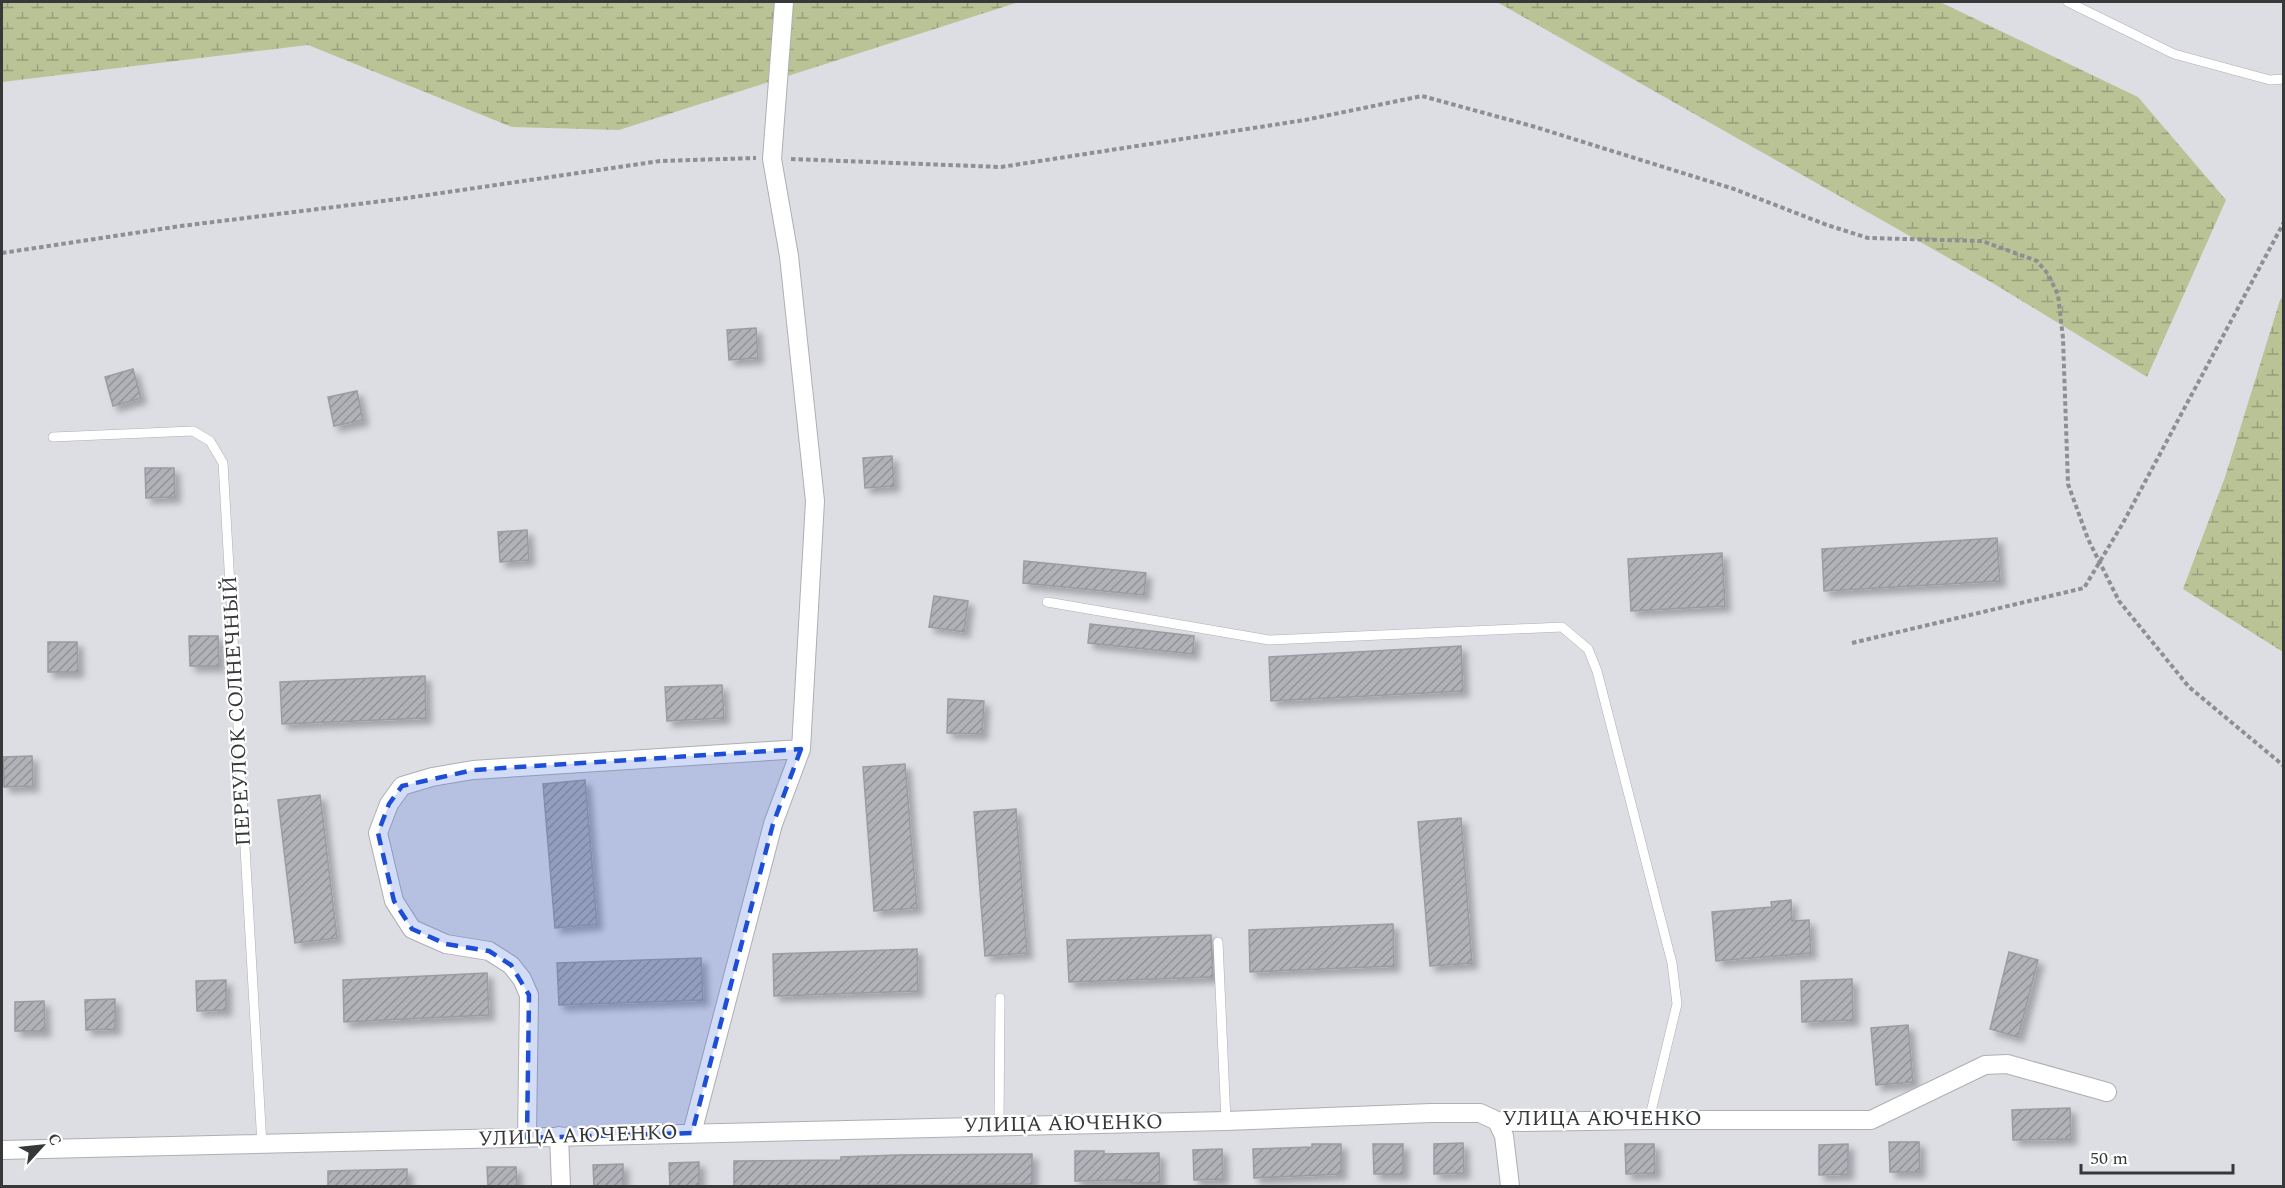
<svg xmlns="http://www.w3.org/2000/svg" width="2285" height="1188" font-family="Spectral,serif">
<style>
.wetland{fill:url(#wetland-marsh)}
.building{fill:url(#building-hatch);stroke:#9b9ca2;stroke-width:1.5;filter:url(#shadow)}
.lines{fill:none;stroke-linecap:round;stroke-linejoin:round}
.service-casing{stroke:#aeaeb4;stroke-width:10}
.minor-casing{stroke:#aeaeb4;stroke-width:20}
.path{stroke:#8e8f93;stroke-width:4;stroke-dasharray:4.5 3;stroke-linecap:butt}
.service{stroke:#fff;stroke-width:9}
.minor{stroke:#fff;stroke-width:18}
.marked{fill:#1d4ed8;fill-opacity:0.2;stroke:#1d4ed8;stroke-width:4.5;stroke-dasharray:12 8;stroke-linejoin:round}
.labels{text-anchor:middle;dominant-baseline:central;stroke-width:4.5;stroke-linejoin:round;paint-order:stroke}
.street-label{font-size:21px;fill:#37383a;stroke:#fff}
</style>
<defs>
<pattern id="wetland-marsh" width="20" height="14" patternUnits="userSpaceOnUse" patternTransform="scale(1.5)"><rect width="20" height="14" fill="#bac395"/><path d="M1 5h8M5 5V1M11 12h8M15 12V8" fill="none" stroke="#989f7b"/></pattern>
<pattern id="building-hatch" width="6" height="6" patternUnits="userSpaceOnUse" patternTransform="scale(1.5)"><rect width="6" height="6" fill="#b1b2b8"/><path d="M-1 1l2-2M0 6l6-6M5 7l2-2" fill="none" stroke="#919297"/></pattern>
<filter id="shadow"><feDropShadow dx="5.5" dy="5.5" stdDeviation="3" flood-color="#0004"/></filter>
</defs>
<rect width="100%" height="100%" fill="#dddee4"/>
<path class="wetland" d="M 2,2 L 1019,2 L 619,130 L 512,127 L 308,45 L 2,82 Z
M 1497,2 L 1940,2 L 2138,97 L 2226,200 L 2147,377 L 1991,282 Z
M 2283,296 L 2283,652 L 2183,589 L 2225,477 L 2280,300 Z"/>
<path class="building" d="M 756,328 L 758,358 L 729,360 L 727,330 Z
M 133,369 L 141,398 L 113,406 L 105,377 Z
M 357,391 L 363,420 L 334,426 L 328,397 Z
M 892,456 L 894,486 L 865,488 L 863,458 Z
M 145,468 L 174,468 L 175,497 L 146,498 Z
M 527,530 L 529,560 L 500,562 L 498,532 Z
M 1997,538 L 2000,581 L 1824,591 L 1822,549 Z
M 1722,553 L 1725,606 L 1631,611 L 1628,559 Z
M 1024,561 L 1146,573 L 1144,595 L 1023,583 Z
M 934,596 L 968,601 L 964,632 L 929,627 Z
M 1090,624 L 1194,636 L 1193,654 L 1088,643 Z
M 189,636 L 218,636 L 219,666 L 190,666 Z
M 48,642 L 77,642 L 78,672 L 48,672 Z
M 1461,646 L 1463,691 L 1271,701 L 1269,657 Z
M 425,676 L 426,718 L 282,724 L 280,682 Z
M 722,685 L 724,718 L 667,721 L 665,687 Z
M 948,699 L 984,701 L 982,734 L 947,733 Z
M 32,756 L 33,786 L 4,787 L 3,757 Z
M 905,764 L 917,908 L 874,911 L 863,767 Z
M 585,780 L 597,924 L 555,928 L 543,784 Z
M 320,795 L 337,938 L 295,943 L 278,800 Z
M 1016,809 L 1027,953 L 985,956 L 974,812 Z
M 1461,818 L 1472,963 L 1430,966 L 1418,822 Z
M 1791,900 L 1792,921 L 1809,920 L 1811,953 L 1716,961 L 1712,912 L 1772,907 L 1771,902 Z
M 1393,924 L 1394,966 L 1250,972 L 1249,930 Z
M 1211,935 L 1213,977 L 1069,982 L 1067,940 Z
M 917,949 L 918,991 L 774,996 L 773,954 Z
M 2009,952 L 2038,960 L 2018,1037 L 1990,1029 Z
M 701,958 L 703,1000 L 559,1005 L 557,963 Z
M 487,973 L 489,1015 L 344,1022 L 343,980 Z
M 1852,979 L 1853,1020 L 1802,1022 L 1801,981 Z
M 226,980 L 226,1010 L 197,1011 L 196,981 Z
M 115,999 L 115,1029 L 86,1030 L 85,1000 Z
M 44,1001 L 45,1031 L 15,1031 L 15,1002 Z
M 1908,1025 L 1913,1082 L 1876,1085 L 1871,1028 Z
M 2070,1108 L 2071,1139 L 2013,1140 L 2012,1110 Z
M 1889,1142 L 1919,1142 L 1920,1172 L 1890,1172 Z
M 1463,1143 L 1464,1173 L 1434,1174 L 1434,1144 Z
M 1312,1144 L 1341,1144 L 1341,1174 L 1254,1178 L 1253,1149 L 1312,1147 Z
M 1373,1144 L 1403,1144 L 1403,1174 L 1374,1174 Z
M 1625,1144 L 1654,1144 L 1655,1173 L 1626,1174 Z
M 1848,1144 L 1848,1174 L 1819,1175 L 1819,1145 Z
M 1222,1149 L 1223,1179 L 1194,1180 L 1193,1150 Z
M 1075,1151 L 1104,1151 L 1104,1154 L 1159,1153 L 1160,1183 L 1131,1183 L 1131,1180 L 1075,1181 Z
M 1032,1154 L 1032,1184 L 734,1186 L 734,1161 L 841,1160 L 841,1157 L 898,1155 Z
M 699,1162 L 699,1186 L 670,1186 L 669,1163 Z
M 623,1164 L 623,1186 L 594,1186 L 593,1165 Z
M 487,1167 L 516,1167 L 517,1186 L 488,1186 Z
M 407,1169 L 407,1186 L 328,1186 L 328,1171 Z"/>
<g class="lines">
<defs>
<path id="service" d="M 2068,2 L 2174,54 L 2270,80 L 2284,79
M 53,437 L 193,431 L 210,441 L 223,463 L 262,1145
M 1047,602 L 1269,640 L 1562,627 L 1588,649 L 1597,671 L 1672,963 L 1677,1004 L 1649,1120
M 1218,942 L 1226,1121
M 999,1125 L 1000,998"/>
<path id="minor" d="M 1497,1121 L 1504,1136 L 1510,1186
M 692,1133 L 773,824 L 801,749 L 815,501 L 789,256 L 772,159 L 784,2
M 559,1136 L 561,1186
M 527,1138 L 529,995 L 522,979 L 511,965 L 489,951 L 446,944 L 412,929 L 394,901 L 378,833 L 389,804 L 402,786 L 432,777 L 473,770 L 801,749
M 2,1150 L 1226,1121 L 1431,1113 L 1480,1113 L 1497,1121 L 1523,1122 L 1649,1120 L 1871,1120 L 1985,1065 L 2007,1064 L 2107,1092"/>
</defs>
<use href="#service" class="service-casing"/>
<use href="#minor" class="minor-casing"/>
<path class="path" d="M 791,159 L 1001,167 L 1305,120 L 1422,96 L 1532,126 L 1734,189 L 1827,225 L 1868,238 L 1982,241 L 2037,261 L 2048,274 L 2058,295 L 2063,338 L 2068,484 L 2088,539 L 2119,601 L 2189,687 L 2284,766
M 2,253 L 181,226 L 407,198 L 660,161 L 756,158
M 1852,643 L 2084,588 L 2123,523 L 2284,222"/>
<use href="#service" class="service"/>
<use href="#minor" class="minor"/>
</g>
<path class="marked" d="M 801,749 L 773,824 L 692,1133 L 527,1138 L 529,995 L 511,965 L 489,951 L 446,944 L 412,929 L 394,901 L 378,833 L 389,804 L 402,786 L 473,770 Z"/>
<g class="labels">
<g class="street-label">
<text transform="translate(237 711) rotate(-93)">ПЕРЕУЛОК СОЛНЕЧНЫЙ</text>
<text x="1602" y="1119">УЛИЦА АЮЧЕНКО</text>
<text transform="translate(1063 1124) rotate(-1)">УЛИЦА АЮЧЕНКО</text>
<text transform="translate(578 1136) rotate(-2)">УЛИЦА АЮЧЕНКО</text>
</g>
</g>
<rect width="2285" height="1188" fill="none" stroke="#37383a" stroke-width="6"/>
<g transform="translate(42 1146) rotate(63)" stroke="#ffffff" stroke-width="4.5" paint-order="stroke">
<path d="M0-4.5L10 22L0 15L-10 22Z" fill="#37383a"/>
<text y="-9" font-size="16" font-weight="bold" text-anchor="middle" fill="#37383a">С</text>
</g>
<path d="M2081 1164v9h152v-9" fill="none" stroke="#37383a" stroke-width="3"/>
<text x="2090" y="1164" font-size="18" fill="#37383a" stroke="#ffffff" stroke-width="4.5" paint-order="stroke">50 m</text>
</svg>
